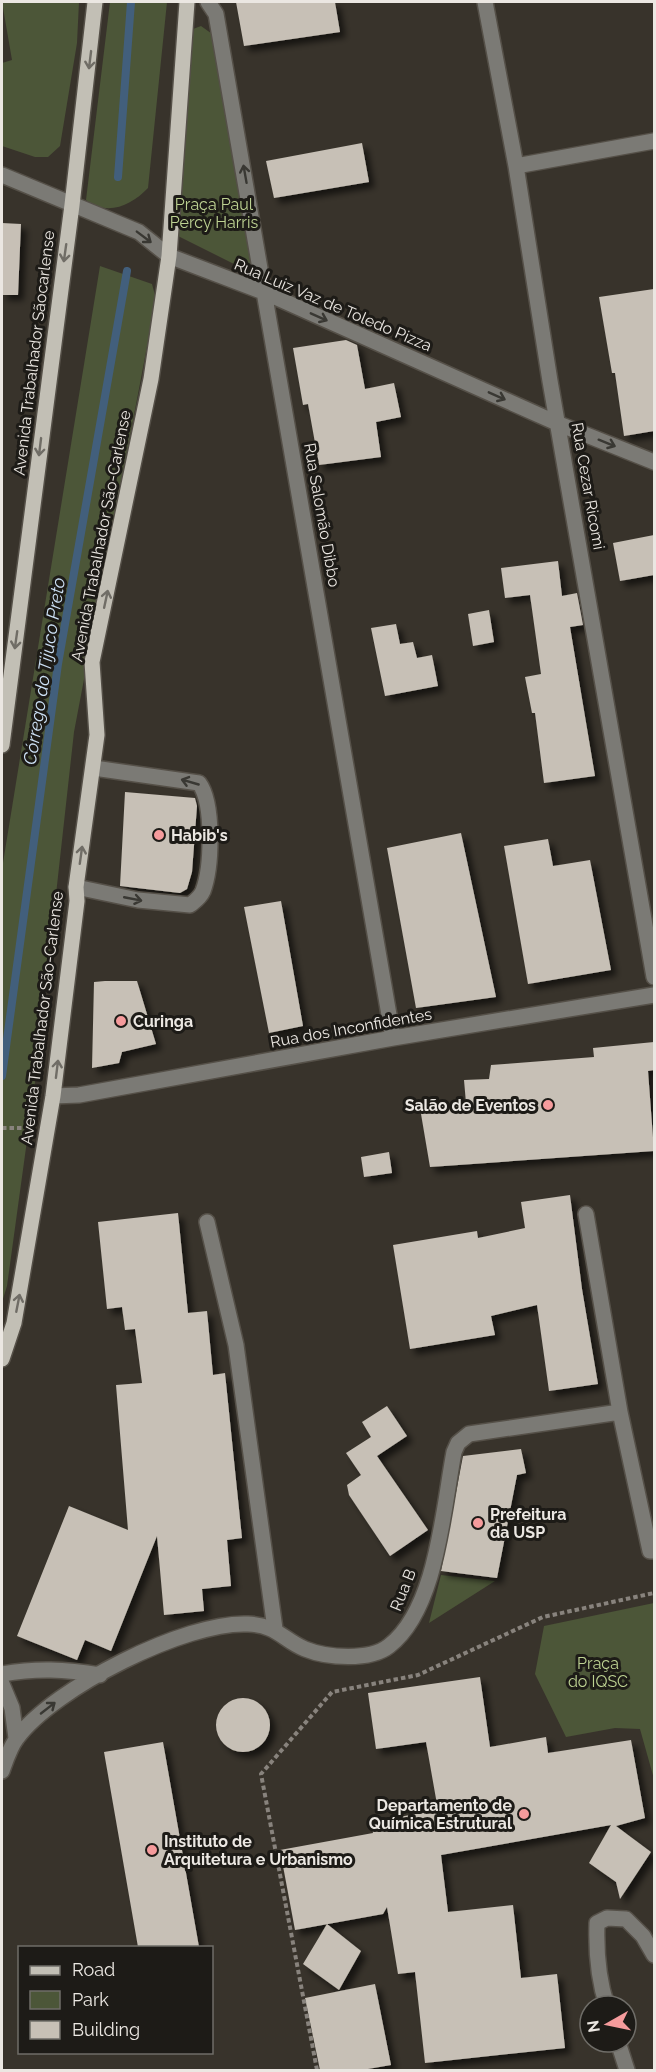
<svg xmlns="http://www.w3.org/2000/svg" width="656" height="2072" font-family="Raleway,sans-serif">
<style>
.green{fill:#4c5638}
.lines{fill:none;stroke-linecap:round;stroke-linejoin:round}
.stream{stroke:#425f7c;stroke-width:8}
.building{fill:#c7c0b6;filter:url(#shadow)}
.minor-casing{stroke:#555048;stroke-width:18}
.major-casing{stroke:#555048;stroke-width:18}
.path{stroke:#88837d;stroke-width:4;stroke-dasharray:4.5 3;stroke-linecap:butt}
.minor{stroke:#7b7a75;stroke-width:15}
.major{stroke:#c2bfb5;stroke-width:15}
.oneway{stroke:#706d66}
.oneway2{stroke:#393833}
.poi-dot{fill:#f59b9c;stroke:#1d1b17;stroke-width:2}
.labels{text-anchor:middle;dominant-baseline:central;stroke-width:6;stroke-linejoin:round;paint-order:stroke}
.park-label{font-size:16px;fill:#bdd292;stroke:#1d1b17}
.street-label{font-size:16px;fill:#ebe7e2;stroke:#1d1b17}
.poi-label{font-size:16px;font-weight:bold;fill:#ebe7e2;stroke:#1d1b17;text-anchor:start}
.water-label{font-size:18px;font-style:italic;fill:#cee2f7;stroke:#1d1b17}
</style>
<defs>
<filter id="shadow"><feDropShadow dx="5.5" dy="5.5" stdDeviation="3" flood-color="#0009"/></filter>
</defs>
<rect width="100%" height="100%" fill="#38332b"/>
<path class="green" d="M 2,2 L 79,2 L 77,43 L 60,146 L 48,157 L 35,157 L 2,146 L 2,63 L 12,60 Z
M 110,2 L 167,2 L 148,188 C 132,205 107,217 86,200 Z
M 201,26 L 215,36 L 262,278 L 178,236 L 190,39 L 193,29 Z
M 100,266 L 152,284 L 156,299 L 74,732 L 36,1075 L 7,1286 L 2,1302 L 2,869 Z
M 441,1575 L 495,1581 L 429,1623 Z
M 654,1603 L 654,1779 L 640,1729 L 615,1728 L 566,1737 L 535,1674 L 544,1626 Z"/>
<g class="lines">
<path class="stream" d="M 118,177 L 131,2
M 2,1076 L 58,664 L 127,271"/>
</g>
<path class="building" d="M 236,2 L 335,2 L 340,32 L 244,46 Z
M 362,143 L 369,182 L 274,198 L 266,161 Z
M 2,223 L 21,224 L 18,295 L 2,295 Z
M 654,289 L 654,431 L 624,436 L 615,373 L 612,373 L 599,297 Z
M 346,340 L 357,345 L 365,389 L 394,383 L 401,417 L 376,422 L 381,457 L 319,465 L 308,404 L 303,405 L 293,348 Z
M 654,535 L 654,575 L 620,581 L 613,543 Z
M 558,561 L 562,596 L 577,593 L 583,625 L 570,627 L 595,776 L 544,783 L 535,713 L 532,713 L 525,677 L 541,674 L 530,595 L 505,598 L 501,568 Z
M 489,610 L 494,642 L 473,646 L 468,614 Z
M 396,624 L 400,644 L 413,642 L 417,658 L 432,655 L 438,686 L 385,696 L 371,628 Z
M 125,792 L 195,798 L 197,806 L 192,872 L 187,889 L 180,893 L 120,886 Z
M 461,833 L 496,997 L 416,1008 L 387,848 Z
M 548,839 L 553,866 L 590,860 L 611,970 L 528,984 L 504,846 Z
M 281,901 L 303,1026 L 269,1033 L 244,907 Z
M 105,981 L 137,981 L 156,1044 L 122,1052 L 119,1063 L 92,1068 L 94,982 Z
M 654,1042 L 654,1070 L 648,1071 L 654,1151 L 430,1167 L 420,1108 L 466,1103 L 464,1080 L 489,1079 L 491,1065 L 594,1057 L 593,1048 Z
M 389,1152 L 392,1173 L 364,1177 L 361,1157 Z
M 570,1195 L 582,1289 L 598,1384 L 549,1391 L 537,1305 L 491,1316 L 495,1335 L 410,1349 L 393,1245 L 477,1231 L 478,1238 L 525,1228 L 521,1202 Z
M 178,1213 L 188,1313 L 207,1311 L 213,1375 L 225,1373 L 242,1538 L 227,1540 L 231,1586 L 202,1589 L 204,1611 L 164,1615 L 157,1536 L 111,1651 L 85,1640 L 77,1660 L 17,1636 L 69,1506 L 128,1530 L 116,1385 L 142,1383 L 135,1329 L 125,1330 L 122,1307 L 107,1309 L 98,1222 Z
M 387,1406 L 407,1436 L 377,1456 L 428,1530 L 390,1556 L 349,1495 L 347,1485 L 361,1475 L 346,1453 L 371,1437 L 362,1422 Z
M 521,1449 L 526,1473 L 517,1475 L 497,1578 L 441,1571 L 463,1456 Z
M 480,1677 L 490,1747 L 546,1737 L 548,1753 L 631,1740 L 645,1818 L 616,1826 L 651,1852 L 620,1899 L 616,1882 L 589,1863 L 611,1825 L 441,1855 L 448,1912 L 513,1905 L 521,1978 L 557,1974 L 565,2048 L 425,2063 L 415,1972 L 398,1974 L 387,1907 L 383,1914 L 295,1930 L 280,1850 L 373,1833 L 371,1822 L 438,1810 L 426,1742 L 376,1749 L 368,1693 Z
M216 1725a27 27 0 1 1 54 0a27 27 0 1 1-54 0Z
M 163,1742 L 199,1947 L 138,1947 L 104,1752 Z
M 327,1924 L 361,1951 L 339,1990 L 303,1964 Z
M 375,1984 L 391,2065 L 362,2070 L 320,2070 L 305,1998 Z"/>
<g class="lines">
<defs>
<path id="minor" d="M 208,2 L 216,14 L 393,1038
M 485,2 L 516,166 L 550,381 L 654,977
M 516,166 L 654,141
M 2,175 L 139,232 L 169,256 L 266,293 L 559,424 L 654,462
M 76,887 L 138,900 L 190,905 C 195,901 200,898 203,891 C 212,867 214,803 199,783 L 94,768
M 53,1096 L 79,1095 L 393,1038 L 654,995
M 586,1214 L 620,1412
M 207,1222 L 236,1345 L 275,1629
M 2,1674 C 36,1668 65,1669 100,1675
M 2,1684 L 12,1708 L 16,1738
M 2,1771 C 6,1760 10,1747 17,1738 C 54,1688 186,1621 248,1624 C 277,1625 283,1640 305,1649 C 327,1658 370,1661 389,1646 C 437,1609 443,1509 454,1452 L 458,1443 L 469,1434 L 620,1412 L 650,1551 L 654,1551
M 607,2006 C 598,1979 596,1951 597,1923 L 607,1918 L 626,1919 L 643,1936 L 654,1955
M 618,2042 L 627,2070"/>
<path id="major" d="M 2,745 L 72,205 L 95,2
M 2,1359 L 14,1323 L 53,1096 L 77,901 L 76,887 L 97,735 L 92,662 L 151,379 L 169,256 L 187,2"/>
</defs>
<use href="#minor" class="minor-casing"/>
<use href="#major" class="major-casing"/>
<path class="path" d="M 2,1128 L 28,1128
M 317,2070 L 261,1774 L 332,1692 L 418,1675 L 543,1617 L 654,1593"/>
<use href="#minor" class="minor"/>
<use href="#major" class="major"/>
</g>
<defs><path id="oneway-shaft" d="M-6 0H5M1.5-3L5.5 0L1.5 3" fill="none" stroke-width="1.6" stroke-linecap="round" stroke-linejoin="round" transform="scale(1.5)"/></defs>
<g class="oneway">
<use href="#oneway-shaft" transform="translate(90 60) rotate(97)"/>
<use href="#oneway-shaft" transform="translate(65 253) rotate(98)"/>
<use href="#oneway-shaft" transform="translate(40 447) rotate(97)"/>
<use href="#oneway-shaft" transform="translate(106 599) rotate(-78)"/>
<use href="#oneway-shaft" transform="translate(16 640) rotate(98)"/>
<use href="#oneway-shaft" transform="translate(81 855) rotate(-82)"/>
<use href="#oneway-shaft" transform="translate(57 1069) rotate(-83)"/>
<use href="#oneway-shaft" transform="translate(18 1303) rotate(-79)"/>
</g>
<g class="oneway2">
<use href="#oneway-shaft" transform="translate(245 174) rotate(-100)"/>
<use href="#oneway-shaft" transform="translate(144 237) rotate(37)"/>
<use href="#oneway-shaft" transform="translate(319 317) rotate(24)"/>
<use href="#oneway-shaft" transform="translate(497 396) rotate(24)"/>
<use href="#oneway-shaft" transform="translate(607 443) rotate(22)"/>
<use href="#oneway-shaft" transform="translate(190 782) rotate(-164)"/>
<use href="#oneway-shaft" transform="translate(133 899) rotate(11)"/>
<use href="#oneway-shaft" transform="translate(48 1708) rotate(-38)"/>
</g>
<g class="poi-dot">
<circle cx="159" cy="835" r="6"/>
<circle cx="121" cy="1021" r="6"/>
<circle cx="548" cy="1105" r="6"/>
<circle cx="478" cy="1523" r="6"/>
<circle cx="524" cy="1814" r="6"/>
<circle cx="152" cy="1850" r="6"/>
</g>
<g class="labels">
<g class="park-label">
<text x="214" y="204">Praça Paul<tspan x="214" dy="18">Percy Harris</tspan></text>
<text x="598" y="1663">Praça<tspan x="598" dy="18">do IQSC</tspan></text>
</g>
<g class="street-label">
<text transform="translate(333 305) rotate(23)">Rua Luiz Vaz de Toledo Pizza</text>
<text transform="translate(34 353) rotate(-83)">Avenida Trabalhador Sãocarlense</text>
<text transform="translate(588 486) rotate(80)">Rua Cezar Ricomi</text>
<text transform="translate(322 515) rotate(80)">Rua Salomão Dibbo</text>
<text transform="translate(101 536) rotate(-79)">Avenida Trabalhador São-Carlense</text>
<text transform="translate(42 1018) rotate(-83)">Avenida Trabalhador São-Carlense</text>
<text transform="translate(351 1028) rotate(-10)">Rua dos Inconfidentes</text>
<text transform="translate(403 1590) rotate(-68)">Rua B</text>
</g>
<g class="poi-label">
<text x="171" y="835">Habib's</text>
<text x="133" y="1021">Curinga</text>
<text x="536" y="1105" text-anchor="end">Salão de Eventos</text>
<text x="490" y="1514">Prefeitura<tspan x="490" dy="18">da USP</tspan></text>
<text x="512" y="1805" text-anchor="end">Departamento de<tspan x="512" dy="18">Química Estrutural</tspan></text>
<text x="164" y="1841">Instituto de<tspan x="164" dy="18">Arquitetura e Urbanismo</tspan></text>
</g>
<g class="water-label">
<text transform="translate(44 671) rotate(-81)">Córrego do Tijuco Preto</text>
</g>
</g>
<rect width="656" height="2072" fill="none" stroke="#ebe7e2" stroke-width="6"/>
<rect x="18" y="1946" width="195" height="108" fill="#1d1b17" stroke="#6f6d68" stroke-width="1.5"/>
<rect x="30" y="1966" width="30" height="9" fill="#c2bfb5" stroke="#6f6d68" stroke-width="1.5"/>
<text x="72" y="1976" font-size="18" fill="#ebe7e2">Road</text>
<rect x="30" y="1991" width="30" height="18" fill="#4c5638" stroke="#6f6d68" stroke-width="1.5"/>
<text x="72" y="2006" font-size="18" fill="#ebe7e2">Park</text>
<rect x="30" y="2021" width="30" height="18" fill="#c7c0b6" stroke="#6f6d68" stroke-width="1.5"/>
<text x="72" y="2036" font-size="18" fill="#ebe7e2">Building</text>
<g transform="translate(608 2024) rotate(261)"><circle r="28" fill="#1d1b17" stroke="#6f6d68" stroke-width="1.5"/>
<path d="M0-4.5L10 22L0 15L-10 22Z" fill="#f59b9c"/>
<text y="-9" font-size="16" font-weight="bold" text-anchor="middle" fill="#ebe7e2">N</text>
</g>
</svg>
